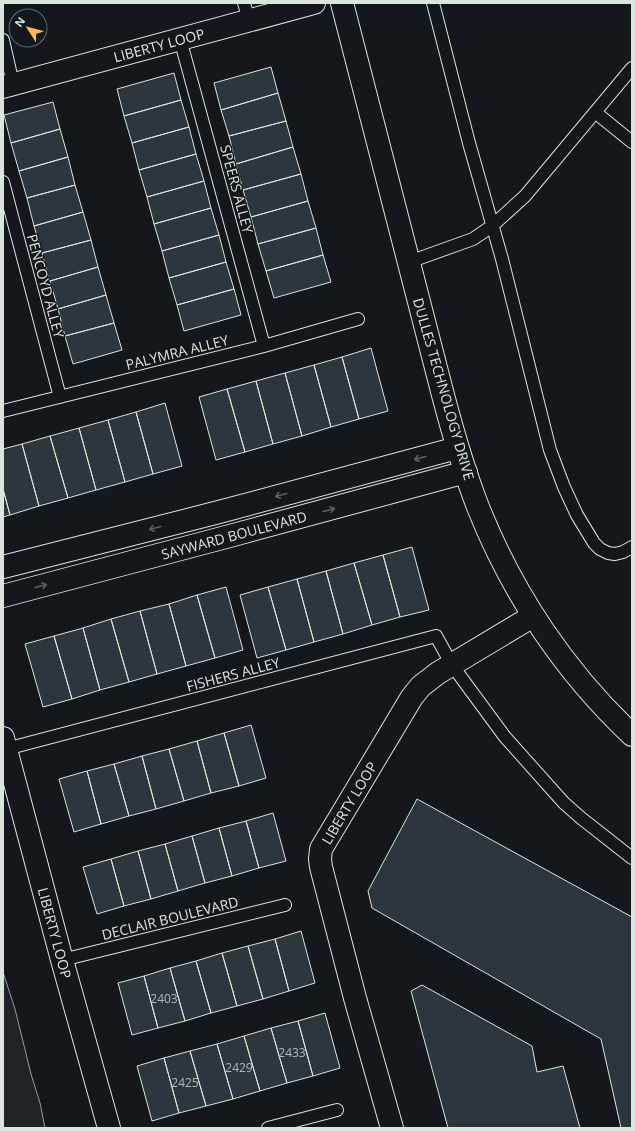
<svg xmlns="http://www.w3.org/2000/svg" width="635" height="1131" font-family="'Open Sans',sans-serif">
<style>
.green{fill:#202428;stroke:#939e99}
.building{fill:#2c363c;stroke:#d8e6dc}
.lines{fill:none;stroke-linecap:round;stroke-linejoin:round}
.service-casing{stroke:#d8e6dc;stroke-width:14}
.minor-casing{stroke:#d8e6dc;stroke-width:24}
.tertiary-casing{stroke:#d8e6dc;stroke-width:24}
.service{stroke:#14181c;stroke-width:12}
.minor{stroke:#14181c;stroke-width:22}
.tertiary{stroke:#14181c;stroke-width:22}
.oneway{stroke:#59605f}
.labels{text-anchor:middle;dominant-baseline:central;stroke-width:3;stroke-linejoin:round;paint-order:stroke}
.number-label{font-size:12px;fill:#adbab4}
.street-label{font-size:14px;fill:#d8e6dc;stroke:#14181c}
</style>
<rect width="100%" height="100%" fill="#14181c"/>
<path class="green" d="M 3,972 L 15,1009 L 31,1074 L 40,1103 L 45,1128 L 3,1128 Z"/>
<path class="building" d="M 271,67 L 278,93 L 221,110 L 214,83 Z
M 174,73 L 181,100 L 124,116 L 117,89 Z
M 278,93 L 286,121 L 229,136 L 221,110 Z
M 181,100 L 189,127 L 132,143 L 124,116 Z
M 53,102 L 60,129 L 11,143 L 4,115 Z
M 286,121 L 293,147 L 236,164 L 229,136 Z
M 189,127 L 196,154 L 139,170 L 132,143 Z
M 60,129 L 68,157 L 19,171 L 11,143 Z
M 293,147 L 301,174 L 243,190 L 236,164 Z
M 196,154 L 204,181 L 147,197 L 139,170 Z
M 68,157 L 75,185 L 27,198 L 19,171 Z
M 301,174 L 308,201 L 251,217 L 243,190 Z
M 204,181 L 211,208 L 154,224 L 147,197 Z
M 75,185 L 83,212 L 34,226 L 27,198 Z
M 308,201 L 316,228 L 258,244 L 251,217 Z
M 211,208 L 219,235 L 162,251 L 154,224 Z
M 83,212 L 91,240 L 42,253 L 34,226 Z
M 316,228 L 323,255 L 266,271 L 258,244 Z
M 219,235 L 226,262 L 169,278 L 162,251 Z
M 91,240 L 98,267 L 50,281 L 42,253 Z
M 323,255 L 331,282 L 274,298 L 266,271 Z
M 226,262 L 234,289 L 177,305 L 169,278 Z
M 98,267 L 106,295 L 58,309 L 50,281 Z
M 234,289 L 241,315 L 184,331 L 177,305 Z
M 106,295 L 114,323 L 65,336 L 58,309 Z
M 114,323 L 122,350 L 73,364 L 65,336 Z
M 371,348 L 388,411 L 359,419 L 342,357 Z
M 342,357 L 359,419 L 331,427 L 314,365 Z
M 314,365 L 331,427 L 302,436 L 285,373 Z
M 285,373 L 302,436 L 273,444 L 256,381 Z
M 256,381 L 273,444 L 245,452 L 227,389 Z
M 227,389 L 245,452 L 216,460 L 199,397 Z
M 165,403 L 182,466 L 153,474 L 136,412 Z
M 136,412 L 153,474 L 125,482 L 108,420 Z
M 108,420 L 125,482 L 96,490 L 79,428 Z
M 79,428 L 96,490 L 68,498 L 50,436 Z
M 50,436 L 68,498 L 39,506 L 22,444 Z
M 22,444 L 39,506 L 10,515 L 3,489 L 3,449 Z
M 3,489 L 10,515 L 3,517 Z
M 412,547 L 429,610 L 400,617 L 383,555 Z
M 383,555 L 400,617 L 372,625 L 354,563 Z
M 354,563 L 372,625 L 343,634 L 326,571 Z
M 326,571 L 343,634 L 314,642 L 297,579 Z
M 297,579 L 314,642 L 286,650 L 268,587 Z
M 226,587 L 243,650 L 215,658 L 197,595 Z
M 268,587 L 286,650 L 257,658 L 240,595 Z
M 197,595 L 215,658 L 186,666 L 169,604 Z
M 169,604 L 186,666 L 157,674 L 140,611 Z
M 140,611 L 157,674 L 129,682 L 111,619 Z
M 111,619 L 129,682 L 100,690 L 83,628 Z
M 83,628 L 100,690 L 72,699 L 54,636 Z
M 54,636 L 72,699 L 43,707 L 25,644 Z
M 251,725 L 266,778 L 239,786 L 224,733 Z
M 224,733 L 239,786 L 211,793 L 197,741 Z
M 197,741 L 211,793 L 184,801 L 169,749 Z
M 169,749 L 184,801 L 156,809 L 142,756 Z
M 142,756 L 156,809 L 129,816 L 114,764 Z
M 114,764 L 129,816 L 101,824 L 87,771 Z
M 87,771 L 101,824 L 74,832 L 59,779 Z
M 417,799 L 632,917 L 632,1128 L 621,1128 L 601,1039 L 372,908 L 368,891 Z
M 273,813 L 286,861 L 259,868 L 246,821 Z
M 246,821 L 259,868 L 232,876 L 219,828 Z
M 219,828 L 232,876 L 205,883 L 192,836 Z
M 192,836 L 205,883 L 178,891 L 165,844 Z
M 165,844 L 178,891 L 151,899 L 138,851 Z
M 138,851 L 151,899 L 124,906 L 111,859 Z
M 111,859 L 124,906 L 97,914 L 83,867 Z
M 301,931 L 315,983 L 289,991 L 275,939 Z
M 275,939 L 289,991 L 263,999 L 248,946 Z
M 248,946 L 263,999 L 237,1006 L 222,953 Z
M 222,953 L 237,1006 L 211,1013 L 196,961 Z
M 196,961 L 211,1013 L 185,1021 L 170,968 Z
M 170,968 L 185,1021 L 158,1028 L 144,976 Z
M 144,976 L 158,1028 L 132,1035 L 118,983 Z
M 422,985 L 532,1046 L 537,1072 L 563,1066 L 580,1128 L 448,1128 L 411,991 Z
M 325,1013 L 340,1068 L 313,1076 L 298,1021 Z
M 298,1021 L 313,1076 L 287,1083 L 271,1028 Z
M 271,1028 L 287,1083 L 260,1091 L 244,1036 Z
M 244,1036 L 260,1091 L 233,1099 L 217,1044 Z
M 217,1044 L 233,1099 L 206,1106 L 190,1051 Z
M 190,1051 L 206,1106 L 179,1113 L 164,1058 Z
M 164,1058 L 179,1113 L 152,1121 L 137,1066 Z"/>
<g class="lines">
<defs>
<path id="service" d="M 244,3 L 249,21
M 433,3 L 469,143 L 502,259 L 550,450 L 564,487 L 577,515 L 594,543 L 600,549 L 608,553 L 615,554 L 623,552 L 632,547
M 180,39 L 264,346
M 3,40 L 13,84
M 595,112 L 632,142
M 3,182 L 60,397
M 409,262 L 473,239 L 492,226 L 525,196 L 632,68
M 3,411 L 264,346 L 358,319
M 6,749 L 436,636 L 452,665 L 505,737 L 564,803 L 581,818 L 632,858
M 62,960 L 285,905
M 268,1128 L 337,1110"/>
<path id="minor" d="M 3,87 L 314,3
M 3,738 L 62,960 L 109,1128
M 392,1128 L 355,998 L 321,867 L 320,859 L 321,849 L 412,697 L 421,686 L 438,673 L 533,616"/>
<path id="tertiary" d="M 342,3 L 443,395 C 453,433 464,471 478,507 C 512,593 565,672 632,735
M 3,567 L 219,512 L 457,448
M 3,596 L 226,537 L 466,472"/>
</defs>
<use href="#service" class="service-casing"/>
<use href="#minor" class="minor-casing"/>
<use href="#tertiary" class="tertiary-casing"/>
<use href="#service" class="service"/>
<use href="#minor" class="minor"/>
<use href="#tertiary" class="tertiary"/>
</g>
<defs><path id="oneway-shaft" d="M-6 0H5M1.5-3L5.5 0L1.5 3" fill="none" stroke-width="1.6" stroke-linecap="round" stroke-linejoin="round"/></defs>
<g class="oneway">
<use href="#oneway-shaft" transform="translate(420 458) rotate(165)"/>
<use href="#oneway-shaft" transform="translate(281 495) rotate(165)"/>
<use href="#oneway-shaft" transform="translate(329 510) rotate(-15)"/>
<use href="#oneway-shaft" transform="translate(155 528) rotate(166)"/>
<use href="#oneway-shaft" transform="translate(41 586) rotate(-15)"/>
</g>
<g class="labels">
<g class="number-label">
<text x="164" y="998">2403</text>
<text x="292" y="1052">2433</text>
<text x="239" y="1067">2429</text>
<text x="185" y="1082">2425</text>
</g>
<g class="street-label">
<text transform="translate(159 45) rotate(-15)">LIBERTY LOOP</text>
<text transform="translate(237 189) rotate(75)">SPEERS ALLEY</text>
<text transform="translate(46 286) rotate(75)">PENCOYD ALLEY</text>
<text transform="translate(177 352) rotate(-14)">PALYMRA ALLEY</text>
<text transform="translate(444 389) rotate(74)">DULLES TECHNOLOGY DRIVE</text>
<text transform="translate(234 535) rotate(-15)">SAYWARD BOULEVARD</text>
<text transform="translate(233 674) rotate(-15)">FISHERS ALLEY</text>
<text transform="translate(349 803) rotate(-59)">LIBERTY LOOP</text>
<text transform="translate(170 918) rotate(-14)">DECLAIR BOULEVARD</text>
<text transform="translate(55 933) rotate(75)">LIBERTY LOOP</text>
</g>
</g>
<rect width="635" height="1131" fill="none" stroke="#d8e6dc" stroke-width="8"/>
<g transform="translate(28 28) rotate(306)"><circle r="19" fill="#14181c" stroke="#626a69"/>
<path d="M0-3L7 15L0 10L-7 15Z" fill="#ffb74d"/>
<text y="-6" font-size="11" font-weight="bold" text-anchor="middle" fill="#d8e6dc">N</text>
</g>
</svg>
